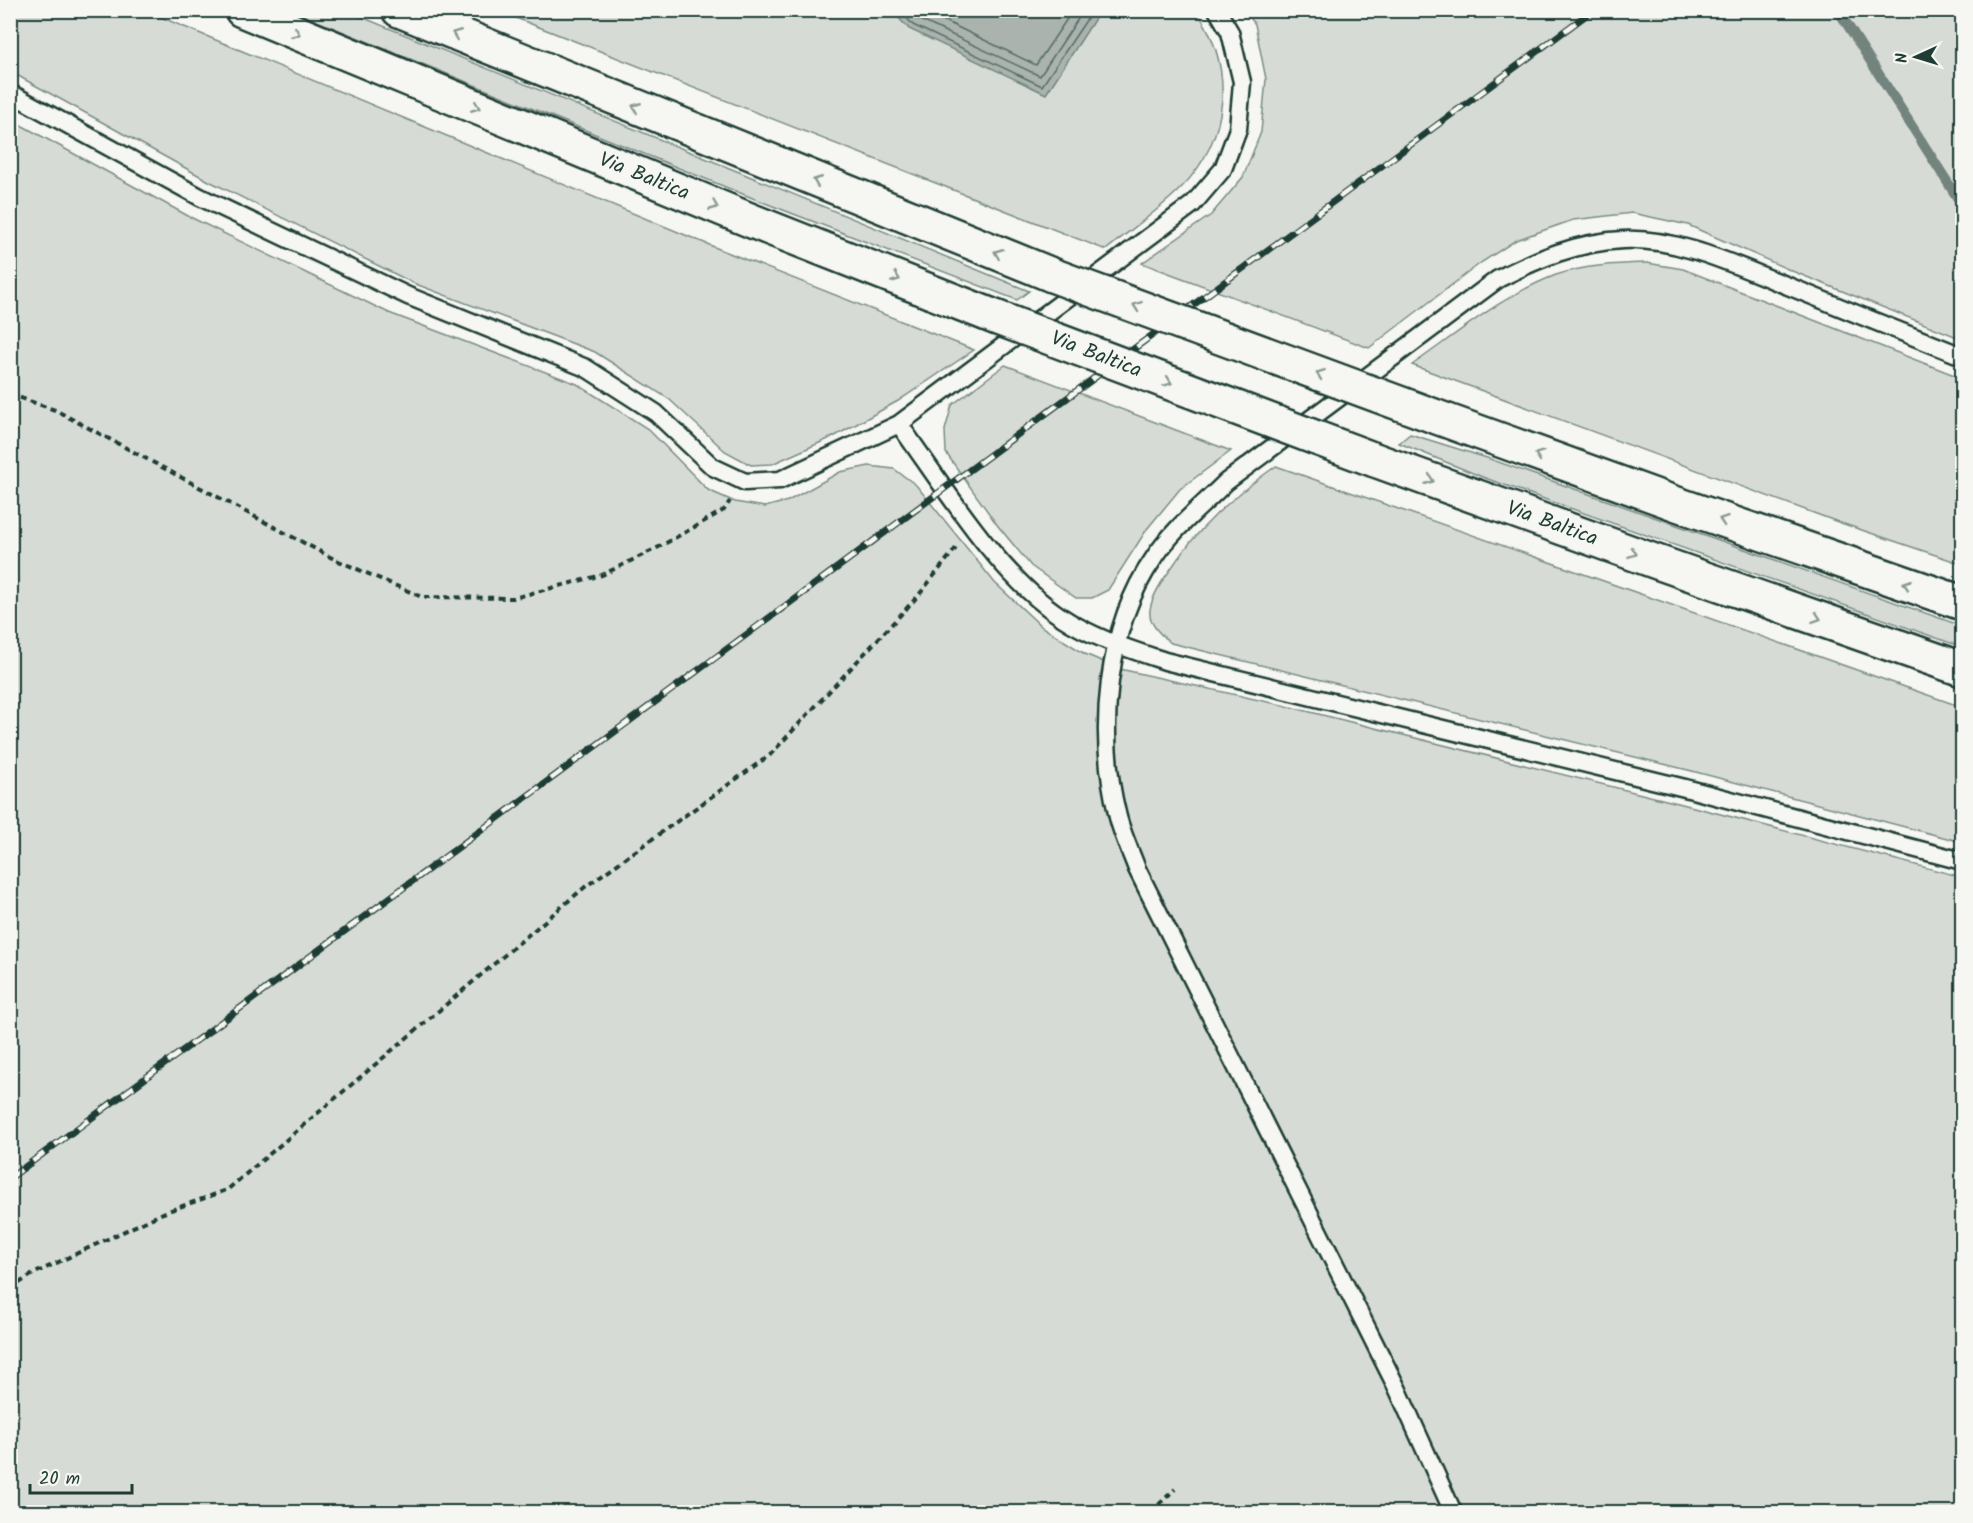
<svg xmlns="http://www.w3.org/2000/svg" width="1973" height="1523" font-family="Kalam,sans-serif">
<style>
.green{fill:#d6dbd6;stroke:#7a8c85;stroke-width:1.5}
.water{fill:#aab3ae;stroke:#72847d;stroke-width:1.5}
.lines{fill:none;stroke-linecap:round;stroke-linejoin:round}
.shore{stroke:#576c65;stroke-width:1.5}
.stream{stroke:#72847d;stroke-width:10}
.service-casing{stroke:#1f3d34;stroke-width:21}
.motorway-casing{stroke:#1f3d34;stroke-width:38}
.path{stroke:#1f3d34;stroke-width:4;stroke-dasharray:6 4.5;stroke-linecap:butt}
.service{stroke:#f6f6f2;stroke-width:16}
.motorway{stroke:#f6f6f2;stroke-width:33}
.rail-casing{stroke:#1f3d34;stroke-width:7}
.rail{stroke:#f6f6f2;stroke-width:4.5;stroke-dasharray:14;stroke-linecap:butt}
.motorway-bridge-casing{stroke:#1f3d34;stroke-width:38;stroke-linecap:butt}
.motorway-bridge{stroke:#f6f6f2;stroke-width:33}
.oneway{stroke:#8a9a93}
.labels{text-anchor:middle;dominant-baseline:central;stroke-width:4.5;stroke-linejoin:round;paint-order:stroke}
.street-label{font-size:21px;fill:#1f3d34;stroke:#f6f6f2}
</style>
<rect width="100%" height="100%" fill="#f6f6f2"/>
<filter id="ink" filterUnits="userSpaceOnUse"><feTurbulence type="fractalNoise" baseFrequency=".0167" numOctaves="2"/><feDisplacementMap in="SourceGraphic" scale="12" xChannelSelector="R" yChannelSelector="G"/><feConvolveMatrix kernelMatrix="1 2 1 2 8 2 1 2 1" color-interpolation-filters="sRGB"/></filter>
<g filter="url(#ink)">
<path class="green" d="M 11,10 L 146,11 L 719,249 L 974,350 L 898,401 L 835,436 L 772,464 L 751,465 L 725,451 L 669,399 L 595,352 L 413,283 L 209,181 L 11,72 Z
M 292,11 L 347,11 L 1029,291 L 1017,300 L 760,201 Z
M 498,11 L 1197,11 C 1235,69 1230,138 1181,188 C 1158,211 1130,230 1106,250 Z
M 1245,11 L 1962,11 L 1962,339 L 1792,271 L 1688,225 L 1632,213 L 1573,220 L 1516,240 L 1482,262 L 1369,348 L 1142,263 L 1211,215 L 1243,177 L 1261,132 L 1266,79 L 1255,24 Z
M 10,119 L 190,217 L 389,313 L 577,384 L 648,429 L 708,490 L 735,502 L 765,507 L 788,501 L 840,472 L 869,466 L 894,469 L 916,485 L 995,583 L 1042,627 L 1085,654 L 1120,669 L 1286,706 L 1682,804 L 1962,877 L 1962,1512 L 11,1512 Z
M 1647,263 L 1683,269 L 1962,378 L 1962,564 L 1838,522 L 1412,365 C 1458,333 1503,295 1556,275 C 1585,265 1617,264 1647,263 Z
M 1005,365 L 1231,451 L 1180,489 L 1147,529 L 1108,590 L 1092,598 L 1076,598 L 1031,566 L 998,526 L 946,453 L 945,430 L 952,405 Z
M 1410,434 L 1487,458 L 1962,626 L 1962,647 L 1485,478 L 1399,443 Z
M 1276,466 L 1962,707 L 1962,842 L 1692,771 L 1171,643 C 1161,635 1148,624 1150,610 C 1152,596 1160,584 1168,573 C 1197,528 1232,497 1276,466 Z"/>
<path class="water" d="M 892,11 L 1100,11 L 1046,94 L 909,29 Z"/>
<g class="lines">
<path class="shore" d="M 900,10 L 913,25 L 1042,86 L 1093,10
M 910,10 L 918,19 L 1040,76 L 1084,10
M 922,10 L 1036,65 L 1073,10"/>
<path class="stream" d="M 1838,10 L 1962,205"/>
<defs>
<path id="service" d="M 10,93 L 200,197 L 408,296 L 586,368 L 656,413 L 713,467 L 745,482 L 780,480 L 899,424 L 1193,204 L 1223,169 L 1238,129 L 1242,82 L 1230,32 L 1217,10
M 899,424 C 943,485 998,575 1060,616 C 1093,638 1129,649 1165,661 L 1685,788 L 1962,861
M 1453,1512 L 1398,1390 L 1137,869 C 1130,850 1121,832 1117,813 C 1097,732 1106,627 1154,558 C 1173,529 1202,506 1226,482 L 1498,279 C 1537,259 1578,242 1623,240 C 1680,237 1741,268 1793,288 C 1849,311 1906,334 1962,356"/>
<path id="motorway" d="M 242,10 L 752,221 L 995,317
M 399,10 L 1052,275
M 1434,416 L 1677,504 L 1962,603
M 1375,460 L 1657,562 L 1962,669"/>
</defs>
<use href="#service" class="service-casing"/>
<use href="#motorway" class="motorway-casing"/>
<path class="path" d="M 10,394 L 55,410 L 334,559 L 422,597 L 513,598 L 602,575 L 661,546 L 724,510 L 730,501
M 10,1289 L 33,1274 L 163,1213 L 227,1190 L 585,887 L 770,755 L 918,596 L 956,548
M 1151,1512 L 1175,1489"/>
<use href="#service" class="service"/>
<use href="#motorway" class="motorway"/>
<defs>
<path id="rail" d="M 10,1178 L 1593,10"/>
</defs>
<use href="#rail" class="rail-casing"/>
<use href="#rail" class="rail"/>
<defs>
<path id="motorway-bridge" d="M 1052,275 L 1434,416
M 995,317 L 1375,460"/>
</defs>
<use href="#motorway-bridge" class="motorway-bridge-casing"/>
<use href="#motorway-bridge" class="motorway-bridge"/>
</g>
<defs><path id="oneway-chevron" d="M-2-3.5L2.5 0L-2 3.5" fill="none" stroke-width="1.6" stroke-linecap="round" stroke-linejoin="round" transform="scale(1.5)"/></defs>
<g class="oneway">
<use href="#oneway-chevron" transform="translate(296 33) rotate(22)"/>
<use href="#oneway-chevron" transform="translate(456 34) rotate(-158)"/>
<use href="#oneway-chevron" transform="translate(476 107) rotate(22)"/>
<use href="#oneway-chevron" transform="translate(636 107) rotate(-158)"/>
<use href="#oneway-chevron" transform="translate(817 181) rotate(-158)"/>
<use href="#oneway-chevron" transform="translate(714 206) rotate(22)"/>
<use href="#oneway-chevron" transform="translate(998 253) rotate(-158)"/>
<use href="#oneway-chevron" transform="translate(896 278) rotate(22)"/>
<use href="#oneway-chevron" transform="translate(1137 306) rotate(-160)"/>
<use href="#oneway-chevron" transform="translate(1320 374) rotate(-160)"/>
<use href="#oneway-chevron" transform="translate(1168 382) rotate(21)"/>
<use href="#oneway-chevron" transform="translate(1539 455) rotate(-160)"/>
<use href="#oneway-chevron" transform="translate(1430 480) rotate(20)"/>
<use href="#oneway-chevron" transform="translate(1723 520) rotate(-161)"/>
<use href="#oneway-chevron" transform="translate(1633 553) rotate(20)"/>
<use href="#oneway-chevron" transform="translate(1907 584) rotate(-161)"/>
<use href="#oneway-chevron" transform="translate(1817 618) rotate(19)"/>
</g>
</g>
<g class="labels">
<g class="street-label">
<text transform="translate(644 177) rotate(22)">Via Baltica</text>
<text transform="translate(1096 355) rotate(21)">Via Baltica</text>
<text transform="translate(1552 524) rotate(20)">Via Baltica</text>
</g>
</g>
<rect width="1973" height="1523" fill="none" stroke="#f6f6f2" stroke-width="36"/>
<rect x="18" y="18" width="1937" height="1487" fill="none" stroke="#1f3d34" stroke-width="2" filter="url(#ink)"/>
<g transform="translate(1916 57) rotate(266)" stroke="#f6f6f2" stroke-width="4.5" paint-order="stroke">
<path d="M0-4.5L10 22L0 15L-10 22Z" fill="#1f3d34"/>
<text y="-9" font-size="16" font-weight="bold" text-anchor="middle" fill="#1f3d34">N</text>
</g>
<path d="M30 1484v9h102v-9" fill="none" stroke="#1f3d34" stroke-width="3"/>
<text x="39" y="1484" font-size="18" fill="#1f3d34" stroke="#f6f6f2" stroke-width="4.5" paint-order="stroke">20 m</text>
</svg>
